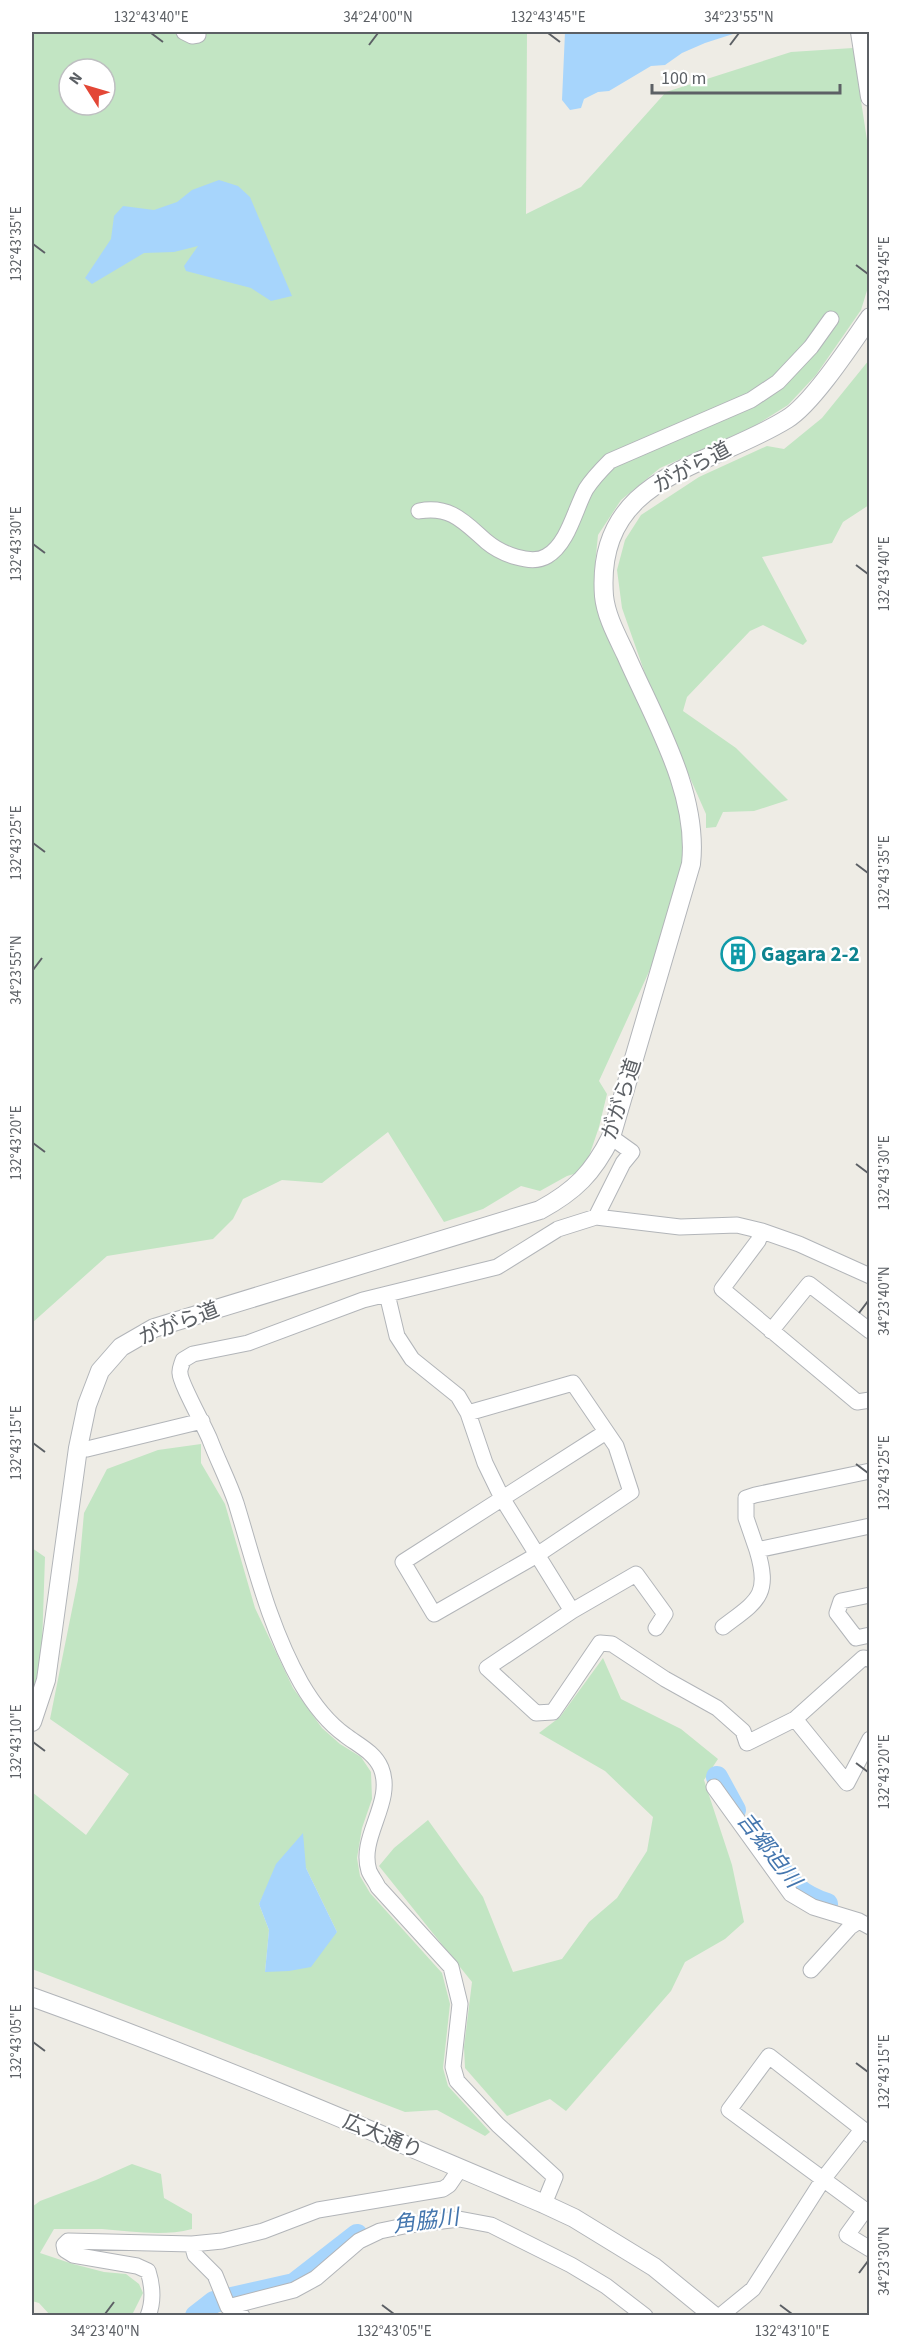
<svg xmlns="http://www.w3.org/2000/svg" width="901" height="2347" font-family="'Source Sans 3','Noto Sans JP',sans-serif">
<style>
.green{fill:#c2e5c3;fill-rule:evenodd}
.water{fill:#a7d5fc}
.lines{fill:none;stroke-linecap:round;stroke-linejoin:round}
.river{stroke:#a7d5fc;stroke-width:22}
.minor-casing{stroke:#b2b5b9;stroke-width:17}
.tertiary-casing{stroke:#b2b5b9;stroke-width:20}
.minor{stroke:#fff;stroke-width:15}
.tertiary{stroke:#fff;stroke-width:18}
.ticks{fill:none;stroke:#5c6065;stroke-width:2}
.labels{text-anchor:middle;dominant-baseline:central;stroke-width:4.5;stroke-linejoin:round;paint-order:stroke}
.street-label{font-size:21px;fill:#5c6065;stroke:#fff}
.culture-label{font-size:21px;font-weight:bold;fill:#0d838f;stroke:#fff;text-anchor:start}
.water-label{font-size:22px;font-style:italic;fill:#4476ae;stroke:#fff}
.neatline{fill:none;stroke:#5c6065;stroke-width:2}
.ticks-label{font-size:15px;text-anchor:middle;fill:#5c6065}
</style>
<rect width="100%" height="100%" fill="#eeece5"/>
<path class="green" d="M 32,32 L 527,32 L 526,214 L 581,187 L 666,92 L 791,52 L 853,48 L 870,160 L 869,284 L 861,310 L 816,375 L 788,405 L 753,427 L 660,468 L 621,500 L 598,535 L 594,575 L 604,617 L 676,757 L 690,882 L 599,1081 L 607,1094 L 599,1127 L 584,1171 L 567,1176 L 540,1191 L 521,1186 L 483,1209 L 444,1222 L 388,1132 L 322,1183 L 282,1180 L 243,1199 L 233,1219 L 213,1239 L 107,1256 L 32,1323 ZM 69,69 L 105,69 L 105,105 L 69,105 Z
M 869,360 L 869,505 L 843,522 L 832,543 L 762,557 L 807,641 L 803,645 L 763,625 L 750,631 L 687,697 L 683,711 L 736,748 L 788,800 L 754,811 L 723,812 L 716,827 L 706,828 L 706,814 L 649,685 L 622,608 L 617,570 L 625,540 L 641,515 L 699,477 L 767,446 L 784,449 L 822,418 Z
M 201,1444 L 201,1463 L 225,1504 L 255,1608 L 293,1688 L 322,1728 L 340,1744 L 361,1757 L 371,1772 L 372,1799 L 362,1828 L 357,1858 L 360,1876 L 370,1893 L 442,1973 L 450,2004 L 443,2068 L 448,2086 L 490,2132 L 485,2136 L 437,2110 L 405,2112 L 32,1969 L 32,1792 L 86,1835 L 129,1774 L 50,1719 L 78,1580 L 84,1513 L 107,1469 L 158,1450 ZM 306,1868 L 337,1932 L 265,1972 L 269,1930 L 259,1904 L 267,1888 Z
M 32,1548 L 45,1557 L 41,1675 L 32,1695 Z
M 603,1658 L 621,1699 L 681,1729 L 718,1759 L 704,1780 L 732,1865 L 744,1922 L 725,1939 L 685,1962 L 671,1991 L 566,2111 L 550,2099 L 507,2116 L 465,2068 L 464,2047 L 472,1982 L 379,1866 L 394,1848 L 428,1820 L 483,1897 L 513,1972 L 562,1959 L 589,1922 L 617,1898 L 647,1851 L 653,1817 L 605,1771 L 539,1733 L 560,1717 Z
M 132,2164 L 161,2174 L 164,2198 L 192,2214 L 192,2229 C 162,2237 131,2231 102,2229 C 86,2229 70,2229 54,2229 L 40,2253 L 73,2264 L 104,2272 L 126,2274 L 139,2284 L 143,2293 L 132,2315 L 50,2315 L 39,2303 L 32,2301 L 32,2207 L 40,2201 L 96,2180 Z"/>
<path class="water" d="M 565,32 L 762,32 L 752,34 L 736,33 L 705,43 L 682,53 L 665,65 L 651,66 L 609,91 L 598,92 L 584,99 L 581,108 L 570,110 L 562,100 Z
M 219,180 L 238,186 L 250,197 L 292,296 L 271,301 L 251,288 L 186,271 L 184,266 L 198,246 L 174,252 L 144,253 L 92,284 L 85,278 L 111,239 L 114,216 L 123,206 L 154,210 L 177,202 L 192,190 Z
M 303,1833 L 306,1868 L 337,1932 L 311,1967 L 289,1971 L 265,1972 L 269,1930 L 259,1904 L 276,1864 Z"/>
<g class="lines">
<path class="river" d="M 717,1777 L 735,1810
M 775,1862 C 792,1885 800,1895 827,1904
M 196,2316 L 214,2302 L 294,2284 L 357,2235"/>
<defs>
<path id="minor" d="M 184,32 L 192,36 L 198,35
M 419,511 C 451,505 465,523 487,542 C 500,553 531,566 547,556 C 568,544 575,509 586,489 C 593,478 601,470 610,461 L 751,400 L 778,382 L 811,347 L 831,319
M 596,1217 L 623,1163 L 632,1152 L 611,1137
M 762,1231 L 758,1241 L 722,1289 L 857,1402 L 870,1400
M 387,1294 L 397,1336 L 412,1359 L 458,1396 L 468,1413 L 485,1463 L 502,1498 L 572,1611 L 487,1668 L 536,1713 L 553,1712 L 600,1643 L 612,1644 L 665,1679 L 717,1708 L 743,1731 L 747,1743 L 795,1719 L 863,1658 L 870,1659
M 771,1331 L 809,1284 L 870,1331
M 468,1413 L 573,1383 L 616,1446 L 631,1492 L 537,1555 L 434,1614 L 403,1562 L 606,1432
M 78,1448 L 87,1449 L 202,1421
M 870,1471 L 755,1495 L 746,1498 L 746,1518 L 757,1550 L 870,1526
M 870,1595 L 841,1601 L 837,1613 L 856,1638 L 870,1635
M 572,1611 L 636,1574 L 665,1614 L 656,1628
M 723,1627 C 757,1601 771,1596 757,1550
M 795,1719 L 847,1783 L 870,1739
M 714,1787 L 791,1894 L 813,1907 L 859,1921 L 870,1927
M 811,1970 L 850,1927 L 859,1921
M 870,2135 L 769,2056 L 729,2110 L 865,2210 L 847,2235 L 870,2249
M 544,2204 L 555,2177 L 498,2125 L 457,2081 L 453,2067 L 460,2004 L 451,1967 L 378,1887 C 376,1882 371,1876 369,1871 C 358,1837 395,1802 381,1768 C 374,1752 358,1745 345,1735 C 327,1722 312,1702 301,1683 C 269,1626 255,1565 236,1503 C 229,1482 218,1461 210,1440 C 205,1427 180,1383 180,1373 C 179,1370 182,1364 183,1360 L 193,1354 L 248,1343 L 363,1300 L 497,1267 L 558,1229 L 596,1217 L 680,1227 L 737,1225 L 762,1231 L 799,1244 L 870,1276
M 192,2244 L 195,2255 L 215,2275 L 228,2307 L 242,2316
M 228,2307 L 294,2290 L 316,2278 L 359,2241 L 380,2231 L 409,2225 L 459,2219 L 491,2225 L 571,2265 L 606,2286 L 645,2316
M 148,2316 C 154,2301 153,2287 148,2271 L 137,2266 L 73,2255 L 65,2250 L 64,2245 L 68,2241 L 192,2244 L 222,2241 L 263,2231 L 318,2210 L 443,2189 L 449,2185 L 460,2169
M 720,2316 L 753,2289 L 824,2178 L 861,2131"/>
<path id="tertiary" d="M 860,32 L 870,97
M 32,1722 L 46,1680 L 78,1448 L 87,1405 L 100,1371 L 121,1347 L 154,1328 L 540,1210 C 575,1191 593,1173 611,1137 L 691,864 C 699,793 654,719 626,655 C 617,636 606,616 604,596 C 595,475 708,468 787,419 C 812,404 852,343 870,317
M 32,1997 C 205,2059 375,2132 544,2204 L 574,2218 L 654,2267 L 714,2316"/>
</defs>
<use href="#minor" class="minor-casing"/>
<use href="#tertiary" class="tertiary-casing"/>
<use href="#minor" class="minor"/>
<use href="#tertiary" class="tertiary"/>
</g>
<path class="ticks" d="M 151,33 L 163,42M 548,33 L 560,42M 369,45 L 378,33M 730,45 L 739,33M 33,244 L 45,253M 856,265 L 868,274M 33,544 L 45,553M 856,565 L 868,574M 33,843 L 45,852M 856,864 L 868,873M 33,970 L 42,958M 33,1143 L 45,1152M 856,1164 L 868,1173M 859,1313 L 868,1301M 33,1443 L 45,1452M 856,1464 L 868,1473M 33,1742 L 45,1751M 856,1763 L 868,1772M 33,2042 L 45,2051M 856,2063 L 868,2072M 859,2273 L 868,2261M 382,2305 L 394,2314M 780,2305 L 792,2314M 105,2314 L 114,2302"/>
<defs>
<symbol id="building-ring" viewBox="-11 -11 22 22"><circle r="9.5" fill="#fff" stroke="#0f9aa8" stroke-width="1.5"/><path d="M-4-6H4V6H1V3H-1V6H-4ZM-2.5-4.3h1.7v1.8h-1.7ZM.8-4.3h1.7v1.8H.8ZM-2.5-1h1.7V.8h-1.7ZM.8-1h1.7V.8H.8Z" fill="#0f9aa8"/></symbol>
</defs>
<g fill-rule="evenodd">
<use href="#building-ring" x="719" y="935" width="38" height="38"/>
</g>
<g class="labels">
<g class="street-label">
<text transform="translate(692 467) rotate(-28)">ががら道</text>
<text transform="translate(621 1099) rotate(-72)">ががら道</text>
<text transform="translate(179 1323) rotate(-21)">ががら道</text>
<text transform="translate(383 2136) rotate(23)">広大通り</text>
</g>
<g class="culture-label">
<text x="761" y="954">Gagara 2-2</text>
</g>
<g class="water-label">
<text transform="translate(769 1850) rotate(52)">吉郷迫川</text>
<text transform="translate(426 2221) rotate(-7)">角脇川</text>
</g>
</g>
<rect width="901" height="2347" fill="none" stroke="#ffffff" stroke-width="66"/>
<g transform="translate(87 87) rotate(307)"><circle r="28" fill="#ffffff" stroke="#bebfc1" stroke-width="1.5"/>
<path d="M0-4.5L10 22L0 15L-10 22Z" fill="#e34736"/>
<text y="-9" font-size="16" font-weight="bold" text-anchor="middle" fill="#5c6065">N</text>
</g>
<path d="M652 84v9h188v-9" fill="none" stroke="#5c6065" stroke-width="3"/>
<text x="661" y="84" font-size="18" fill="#5c6065" stroke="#ffffff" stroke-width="4.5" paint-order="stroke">100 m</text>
<rect x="33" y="33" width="835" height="2281" class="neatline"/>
<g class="ticks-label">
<text x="151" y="22">132°43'40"E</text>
<text x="378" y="22">34°24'00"N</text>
<text x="548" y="22">132°43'45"E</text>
<text x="739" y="22">34°23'55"N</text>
<text transform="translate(16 244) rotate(-90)" y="5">132°43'35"E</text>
<text transform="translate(884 274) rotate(-90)" y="5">132°43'45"E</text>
<text transform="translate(16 544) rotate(-90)" y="5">132°43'30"E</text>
<text transform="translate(884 574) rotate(-90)" y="5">132°43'40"E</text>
<text transform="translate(16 843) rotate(-90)" y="5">132°43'25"E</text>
<text transform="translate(884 873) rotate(-90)" y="5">132°43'35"E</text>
<text transform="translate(16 970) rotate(-90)" y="5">34°23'55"N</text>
<text transform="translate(16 1143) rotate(-90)" y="5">132°43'20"E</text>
<text transform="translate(884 1173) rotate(-90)" y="5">132°43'30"E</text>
<text transform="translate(884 1301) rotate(-90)" y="5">34°23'40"N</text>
<text transform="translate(16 1443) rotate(-90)" y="5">132°43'15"E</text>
<text transform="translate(884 1473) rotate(-90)" y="5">132°43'25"E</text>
<text transform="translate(16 1742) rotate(-90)" y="5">132°43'10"E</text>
<text transform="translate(884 1772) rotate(-90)" y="5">132°43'20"E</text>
<text transform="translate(16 2042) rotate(-90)" y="5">132°43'05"E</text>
<text transform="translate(884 2072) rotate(-90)" y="5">132°43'15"E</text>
<text transform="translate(884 2261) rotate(-90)" y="5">34°23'30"N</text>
<text x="105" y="2336">34°23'40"N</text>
<text x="394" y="2336">132°43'05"E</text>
<text x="792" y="2336">132°43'10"E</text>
</g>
</svg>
